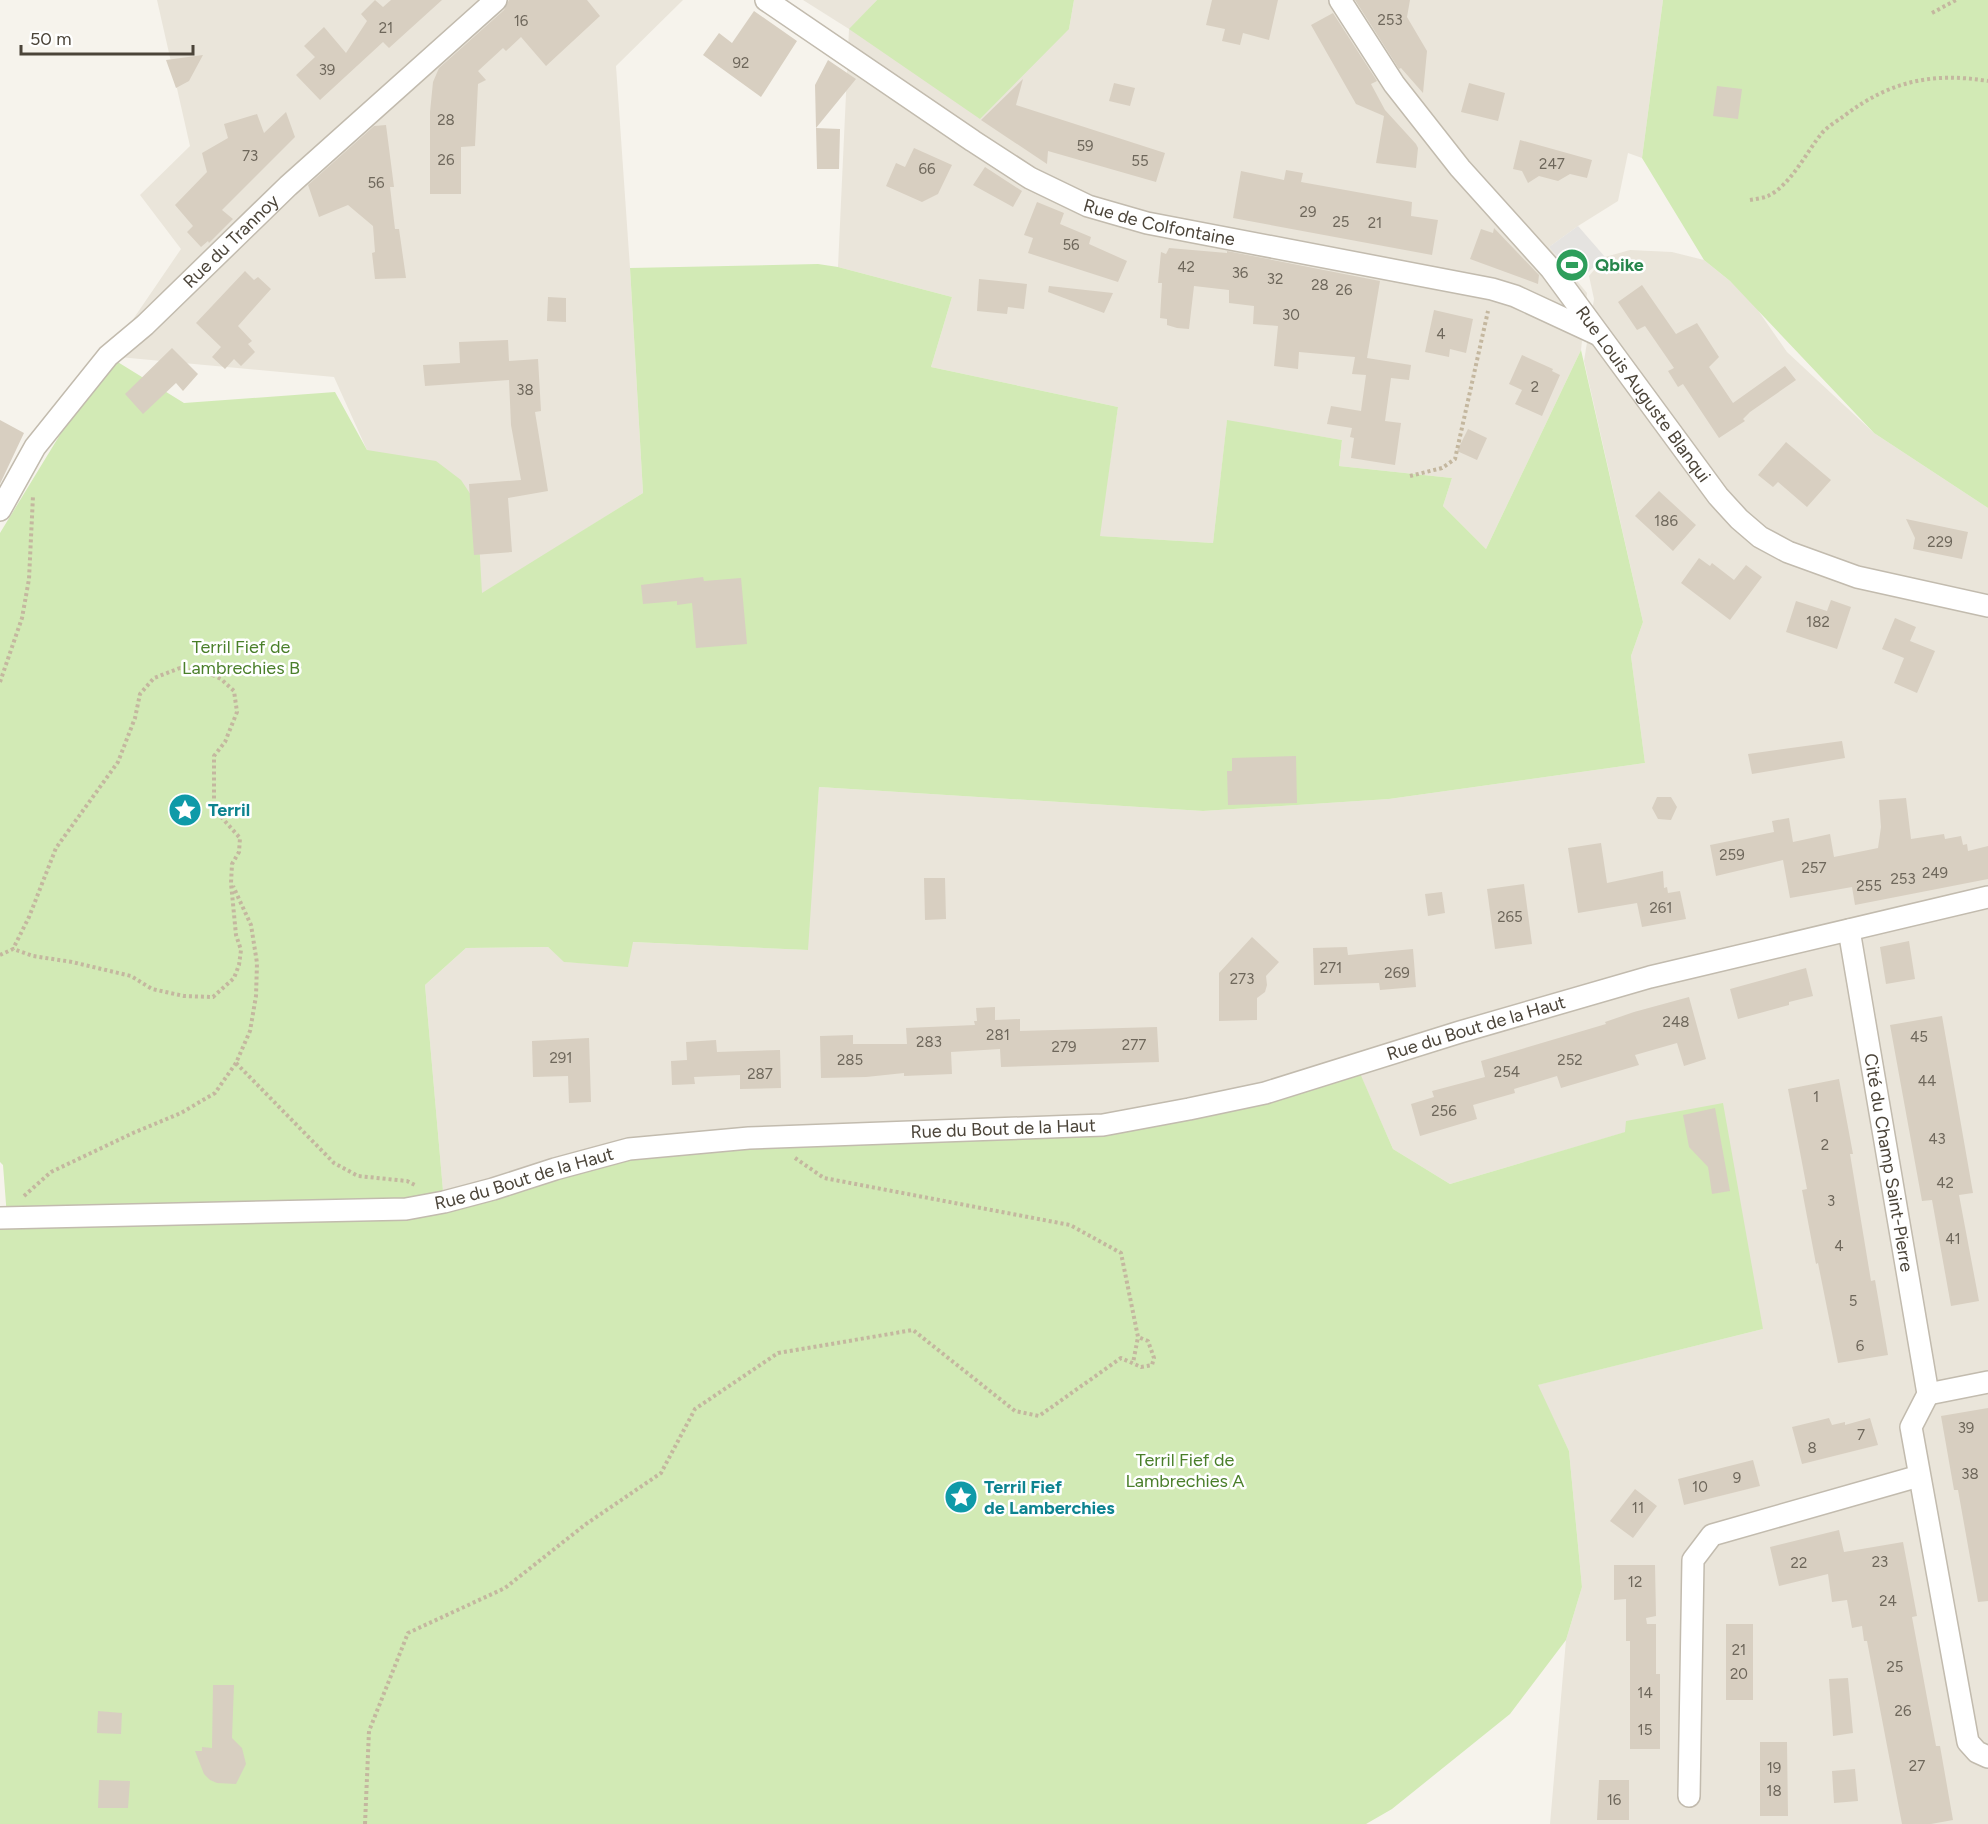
<svg xmlns="http://www.w3.org/2000/svg" width="1988" height="1824" font-family="Figtree,sans-serif">
<style>
.residential{fill:#eae5da}
.green{fill:#d2eab5}
.parking{fill:#e5e3e0}
.building{fill:#d8cfc1}
.lines{fill:none;stroke-linecap:round;stroke-linejoin:round}
.street-casing{stroke:#c2bbae;stroke-width:24}
.path{stroke:#c4b79f;stroke-width:4;stroke-dasharray:3 3;stroke-linecap:butt}
.street{stroke:#fff;stroke-width:21}
.labels{text-anchor:middle;dominant-baseline:central;stroke-width:5;stroke-linejoin:round;paint-order:stroke}
.number-label{font-size:15px;fill:#6e675b}
.street-label{font-size:18px;fill:#4b4439;stroke:#fff}
.leisure-label{font-size:18px;font-weight:bold;fill:#27864d;stroke:#fff;text-anchor:start}
.park-label{font-size:18px;fill:#4a7f2a;stroke:#fff}
.culture-label{font-size:18px;font-weight:bold;fill:#0d838f;stroke:#fff;text-anchor:start}
</style>
<rect width="100%" height="100%" fill="#f6f3ec"/>
<path class="residential" d="M 157,0 L 683,0 L 616,66 L 630,268 L 643,493 L 482,594 L 367,450 L 334,377 L 108,356 L 181,249 L 140,195 L 190,146 Z
M 803,0 L 877,0 L 850,29 L 1069,29 L 1074,0 L 1663,0 L 1642,158 L 1628,153 L 1618,201 L 1578,226 L 1549,247 L 1587,293 L 1581,350 L 1486,549 L 1443,506 L 1452,478 L 1339,466 L 1342,440 L 1227,421 L 1213,543 L 1099,536 L 1118,407 L 931,367 L 952,297 L 838,267 L 849,29 Z
M 1630,250 L 1672,252 L 1704,260 L 1730,281 L 1755,306 L 1787,352 L 1874,433 L 1988,508 L 1988,1824 L 1550,1824 L 1566,1640 L 1582,1587 L 1569,1451 L 1537,1385 L 1763,1329 L 1626,1121 L 1626,1132 L 1450,1184 L 1393,1149 L 1356,1065 L 1189,1109 L 444,1202 L 425,985 L 466,948 L 548,947 L 565,962 L 628,966 L 632,942 L 807,950 L 819,787 L 1203,811 L 1389,799 L 1645,763 L 1631,656 L 1643,622 L 1584,361 L 1594,299 L 1589,276 L 1605,257 Z"/>
<path class="green" d="M 877,0 L 1074,0 L 1069,29 L 980,119 L 849,29 Z
M 1663,0 L 1988,0 L 1988,508 L 1874,433 L 1730,281 L 1704,260 L 1642,158 Z
M 818,264 L 838,267 L 952,297 L 931,367 L 1118,407 L 1100,536 L 1213,543 L 1227,420 L 1342,440 L 1339,466 L 1452,478 L 1443,506 L 1486,549 L 1581,350 L 1643,622 L 1631,656 L 1645,763 L 1389,799 L 1203,811 L 819,787 L 808,950 L 633,942 L 628,967 L 564,962 L 548,947 L 466,948 L 425,985 L 444,1202 L 629,1149 L 1103,1125 L 1356,1064 L 1393,1149 L 1450,1184 L 1625,1132 L 1626,1121 L 1723,1103 L 1763,1329 L 1538,1385 L 1569,1451 L 1582,1587 L 1566,1640 L 1510,1714 L 1392,1809 L 1366,1824 L 0,1824 L 0,1218 L 7,1217 L 3,1165 L 0,1162 L 0,533 L 108,356 L 184,403 L 335,392 L 367,450 L 436,461 L 461,480 L 477,504 L 482,593 L 643,493 L 630,268 Z"/>
<path class="parking" d="M 1578,226 L 1605,257 L 1578,281 L 1549,247 Z"/>
<path class="building" d="M 375,0 L 383,7 L 391,0 L 442,0 L 389,48 L 383,42 L 320,100 L 296,75 L 315,57 L 304,46 L 324,27 L 346,53 L 367,21 L 361,14 Z
M 509,0 L 587,0 L 600,16 L 546,66 L 521,37 L 506,51 L 503,48 L 478,71 L 486,80 L 478,84 L 475,146 L 461,147 L 461,194 L 430,194 L 430,112 L 433,82 L 439,68 L 504,10 Z
M 1212,0 L 1278,0 L 1269,40 L 1243,33 L 1240,45 L 1222,41 L 1225,29 L 1206,25 Z
M 1355,0 L 1410,0 L 1407,17 L 1427,51 L 1423,93 L 1401,68 L 1399,69 Z
M 754,11 L 797,41 L 761,97 L 703,55 L 719,33 L 732,43 Z
M 1333,13 L 1377,81 L 1371,84 L 1385,110 L 1416,144 L 1418,148 L 1416,168 L 1376,163 L 1384,116 L 1356,104 L 1311,25 Z
M 203,55 L 189,81 L 176,88 L 166,60 Z
M 828,60 L 856,79 L 816,128 L 815,85 Z
M 1023,79 L 1016,105 L 1165,153 L 1156,182 L 1048,151 L 1047,164 L 981,120 Z
M 1114,83 L 1135,88 L 1130,106 L 1109,101 Z
M 1469,83 L 1505,93 L 1498,121 L 1461,112 Z
M 1717,86 L 1742,89 L 1738,119 L 1713,116 Z
M 286,112 L 295,137 L 222,210 L 233,219 L 209,243 L 208,241 L 201,247 L 187,232 L 193,226 L 175,205 L 207,172 L 202,153 L 228,138 L 224,124 L 257,114 L 264,133 Z
M 386,125 L 394,187 L 390,187 L 395,229 L 399,229 L 406,278 L 375,279 L 372,253 L 375,252 L 373,226 L 348,205 L 319,217 L 308,185 L 374,126 Z
M 816,128 L 840,129 L 839,169 L 817,169 Z
M 1520,140 L 1592,160 L 1587,178 L 1570,174 L 1558,181 L 1539,176 L 1528,183 L 1522,171 L 1513,169 Z
M 914,148 L 952,165 L 938,194 L 922,202 L 886,186 L 896,163 L 905,167 Z
M 985,167 L 1022,191 L 1013,207 L 973,185 Z
M 1286,170 L 1303,173 L 1301,182 L 1412,202 L 1411,216 L 1438,220 L 1432,255 L 1233,218 L 1241,171 L 1284,180 Z
M 1037,202 L 1064,213 L 1060,224 L 1091,237 L 1089,244 L 1127,261 L 1118,282 L 1028,253 L 1033,238 L 1024,235 Z
M 1494,228 L 1539,275 L 1538,284 L 1470,259 L 1481,229 L 1493,233 Z
M 1169,248 L 1227,253 L 1227,251 L 1380,281 L 1367,358 L 1411,365 L 1409,380 L 1391,378 L 1385,421 L 1401,423 L 1395,465 L 1351,458 L 1354,438 L 1350,437 L 1352,428 L 1327,424 L 1331,406 L 1361,411 L 1366,375 L 1352,374 L 1355,357 L 1299,352 L 1298,369 L 1274,366 L 1278,326 L 1253,324 L 1254,306 L 1229,303 L 1229,290 L 1194,286 L 1189,329 L 1177,328 L 1167,325 L 1167,319 L 1160,318 L 1162,283 L 1158,283 L 1161,252 L 1166,254 Z
M 245,271 L 254,280 L 258,277 L 271,289 L 238,326 L 252,341 L 248,344 L 255,352 L 241,366 L 234,359 L 225,369 L 212,357 L 221,347 L 196,323 Z
M 979,279 L 1027,284 L 1024,309 L 1008,307 L 1007,314 L 977,311 Z
M 1642,285 L 1676,334 L 1697,323 L 1719,357 L 1709,367 L 1733,403 L 1785,366 L 1796,380 L 1750,412 L 1743,419 L 1745,421 L 1719,438 L 1683,384 L 1678,387 L 1668,371 L 1674,368 L 1645,326 L 1637,330 L 1618,302 Z
M 1049,286 L 1113,293 L 1104,313 L 1048,292 Z
M 548,297 L 566,298 L 566,322 L 547,321 Z
M 1434,310 L 1473,319 L 1466,353 L 1450,349 L 1449,357 L 1425,352 Z
M 508,340 L 509,361 L 538,359 L 541,411 L 535,412 L 548,491 L 508,498 L 512,552 L 474,555 L 469,484 L 521,480 L 511,425 L 509,380 L 425,386 L 423,365 L 460,363 L 459,342 Z
M 172,348 L 198,374 L 183,391 L 176,383 L 143,414 L 125,394 Z
M 1522,355 L 1553,369 L 1552,371 L 1560,375 L 1542,416 L 1515,404 L 1522,390 L 1509,384 Z
M 0,420 L 24,433 L 0,484 Z
M 1468,429 L 1487,438 L 1477,460 L 1457,451 Z
M 1786,442 L 1831,480 L 1807,507 L 1778,482 L 1773,487 L 1758,475 Z
M 1659,491 L 1696,525 L 1673,551 L 1635,516 Z
M 1906,519 L 1968,532 L 1962,559 L 1913,549 L 1915,538 Z
M 1699,558 L 1710,566 L 1712,563 L 1734,580 L 1746,565 L 1762,577 L 1730,620 L 1681,583 Z
M 703,577 L 704,581 L 741,578 L 747,644 L 696,648 L 692,603 L 677,605 L 677,601 L 643,604 L 641,585 Z
M 1831,600 L 1851,607 L 1837,649 L 1786,632 L 1796,601 L 1827,611 Z
M 1895,618 L 1916,627 L 1910,641 L 1935,651 L 1917,693 L 1894,683 L 1904,658 L 1882,649 Z
M 1842,741 L 1845,758 L 1752,774 L 1748,754 Z
M 1296,756 L 1297,803 L 1228,805 L 1227,771 L 1232,771 L 1232,758 Z
M 1657,797 L 1671,797 L 1677,807 L 1671,820 L 1658,819 L 1652,808 Z
M 1906,798 L 1911,839 L 1944,834 L 1945,839 L 1961,836 L 1963,845 L 1967,844 L 1968,851 L 1988,846 L 1988,879 L 1855,905 L 1852,887 L 1790,898 L 1783,860 L 1716,876 L 1710,845 L 1774,832 L 1772,821 L 1789,818 L 1793,842 L 1830,834 L 1834,857 L 1878,848 L 1881,827 L 1879,800 Z
M 1601,843 L 1607,883 L 1663,871 L 1664,888 L 1667,887 L 1668,893 L 1680,891 L 1686,919 L 1642,927 L 1637,903 L 1578,913 L 1568,848 Z
M 924,878 L 945,878 L 946,919 L 925,920 Z
M 1524,884 L 1532,944 L 1495,949 L 1487,889 Z
M 1442,892 L 1445,913 L 1428,916 L 1425,894 Z
M 1252,937 L 1279,962 L 1266,976 L 1267,985 L 1265,992 L 1257,998 L 1257,1020 L 1219,1021 L 1219,973 Z
M 1909,941 L 1915,979 L 1886,984 L 1880,947 Z
M 1347,947 L 1348,955 L 1413,949 L 1416,987 L 1380,990 L 1379,983 L 1314,985 L 1313,948 Z
M 1806,968 L 1813,996 L 1789,1002 L 1789,1005 L 1738,1019 L 1730,989 Z
M 1689,997 L 1706,1059 L 1684,1066 L 1677,1043 L 1635,1055 L 1639,1065 L 1561,1088 L 1557,1076 L 1514,1089 L 1515,1093 L 1473,1105 L 1477,1119 L 1420,1136 L 1411,1104 L 1434,1097 L 1432,1091 L 1485,1077 L 1481,1061 L 1606,1024 L 1605,1022 L 1634,1012 Z
M 995,1007 L 995,1020 L 1020,1019 L 1020,1031 L 1157,1027 L 1159,1062 L 1001,1067 L 1000,1049 L 951,1052 L 952,1074 L 904,1076 L 904,1073 L 866,1077 L 821,1078 L 820,1036 L 853,1035 L 853,1044 L 907,1044 L 906,1028 L 975,1025 L 974,1021 L 977,1021 L 976,1008 Z
M 1942,1016 L 1973,1193 L 1959,1195 L 1979,1301 L 1951,1306 L 1932,1200 L 1922,1201 L 1890,1025 Z
M 589,1038 L 591,1102 L 569,1103 L 568,1076 L 533,1077 L 532,1041 Z
M 716,1040 L 717,1052 L 780,1050 L 781,1088 L 740,1089 L 740,1075 L 694,1077 L 695,1084 L 672,1085 L 671,1061 L 687,1060 L 686,1042 Z
M 1839,1079 L 1853,1154 L 1850,1154 L 1871,1281 L 1875,1280 L 1888,1355 L 1838,1363 L 1818,1263 L 1816,1264 L 1802,1190 L 1807,1189 L 1788,1089 Z
M 1715,1108 L 1730,1191 L 1712,1194 L 1708,1167 L 1689,1147 L 1683,1115 Z
M 1988,1408 L 1988,1601 L 1978,1602 L 1958,1490 L 1954,1490 L 1941,1416 Z
M 1829,1418 L 1832,1425 L 1845,1422 L 1845,1425 L 1870,1418 L 1878,1445 L 1802,1464 L 1792,1427 Z
M 1753,1460 L 1760,1486 L 1684,1505 L 1678,1479 Z
M 1635,1489 L 1657,1506 L 1633,1538 L 1610,1521 Z
M 1839,1530 L 1844,1552 L 1903,1542 L 1917,1616 L 1912,1617 L 1936,1746 L 1940,1746 L 1953,1820 L 1931,1824 L 1902,1824 L 1867,1641 L 1864,1641 L 1862,1626 L 1852,1628 L 1847,1600 L 1832,1602 L 1828,1574 L 1779,1586 L 1770,1547 Z
M 1614,1565 L 1655,1565 L 1656,1616 L 1646,1618 L 1647,1624 L 1656,1624 L 1656,1674 L 1660,1674 L 1660,1749 L 1630,1749 L 1630,1641 L 1626,1641 L 1626,1599 L 1614,1600 Z
M 1726,1624 L 1753,1624 L 1753,1700 L 1726,1700 Z
M 1848,1678 L 1853,1733 L 1833,1736 L 1829,1679 Z
M 213,1685 L 234,1685 L 232,1738 L 242,1748 L 246,1764 L 236,1784 L 217,1783 L 210,1780 L 204,1774 L 195,1751 L 202,1751 L 202,1747 L 212,1748 Z
M 98,1711 L 122,1713 L 121,1734 L 97,1733 Z
M 1760,1742 L 1787,1742 L 1788,1816 L 1760,1816 Z
M 1855,1769 L 1858,1801 L 1834,1803 L 1832,1771 Z
M 99,1780 L 130,1781 L 128,1808 L 98,1808 Z
M 1599,1780 L 1629,1780 L 1629,1820 L 1597,1820 Z"/>
<g class="lines">
<defs>
<g id="street">
<path id="s1" d="M 766,0 L 973,141 L 1030,178 L 1088,206 L 1147,223 L 1492,289 L 1515,296 L 1599,335"/>
<path id="s2" d="M 1340,0 L 1394,84 L 1460,168 L 1551,269 L 1718,496 L 1739,519 L 1760,537 L 1788,552 L 1857,577 L 1988,606"/>
<path id="s3" d="M 0,510 L 35,447 L 108,356 L 145,325 L 288,186 L 496,0"/>
<path id="s4" d="M 1849,930 L 1928,1394 L 1911,1427 L 1968,1742 L 1977,1752 L 1988,1757"/>
<path id="s5" d="M 0,1218 L 406,1209 L 444,1202 L 493,1189 L 555,1169 L 629,1149 L 749,1138 L 1103,1125 L 1189,1109 L 1265,1093 L 1460,1032 L 1650,977 L 1988,897"/>
<path d="M 1928,1394 L 1988,1382"/>
<path d="M 1689,1796 L 1693,1560 L 1712,1535 L 1919,1476"/>
</g>
</defs>
<use href="#street" class="street-casing"/>
<path class="path" d="M 1932,13 L 1956,0
M 1750,200 C 1756,199 1763,198 1768,196 C 1791,185 1807,151 1822,133 C 1828,126 1837,121 1844,116 C 1890,81 1932,72 1988,81
M 1410,476 L 1442,468 L 1455,459 L 1488,311
M 0,682 L 22,618 L 29,579 L 33,496
M 0,955 L 13,949 L 33,956 L 72,962 L 131,976 L 152,989 L 184,996 L 213,997 L 234,978 L 239,965 L 241,950 L 236,935 L 231,883 L 232,864 L 239,852 L 240,838 L 214,809 L 214,756 L 225,742 L 237,712 L 234,691 L 221,679 L 206,672 L 180,668 L 154,678 L 140,694 L 135,718 L 118,762 L 56,848 L 29,917 L 13,949
M 236,1063 L 334,1163 L 358,1176 L 407,1181 L 415,1185
M 795,1158 L 824,1178 L 1070,1225 L 1121,1253 L 1138,1337 L 1133,1363
M 24,1196 L 51,1172 L 133,1133 L 181,1113 L 215,1093 L 236,1063 L 250,1031 L 256,996 L 257,963 L 251,925 L 233,886
M 365,1824 L 369,1731 L 408,1633 L 505,1588 L 586,1524 L 661,1473 L 695,1409 L 778,1353 L 913,1330 L 1015,1411 L 1039,1416 L 1121,1358 L 1141,1367 L 1152,1365 L 1154,1358 L 1148,1341 L 1138,1337"/>
<use href="#street" class="street"/>
</g>
<defs>
<symbol id="stadium-disc" viewBox="-11 -11 22 22"><circle r="9.5" fill="#2e9e5b" stroke="#fff"/><path d="M0-5a6.5 5 0 1 0 0 10a6.5 5 0 1 0 0-10ZM-3.5-1.8h7v3.6h-7Z" fill="#fff"/></symbol>
<symbol id="sight-disc" viewBox="-11 -11 22 22"><circle r="9.5" fill="#0f9aa8" stroke="#fff"/><path d="M0-6L1.8-2.2L6-1.7L2.9 1.2L3.7 5.4L0 3.3L-3.7 5.4L-2.9 1.2L-6-1.7L-1.8-2.2Z" fill="#fff"/></symbol>
</defs>
<g fill-rule="evenodd">
<use href="#stadium-disc" x="1553" y="246" width="38" height="38"/>
<use href="#sight-disc" x="166" y="791" width="38" height="38"/>
<use href="#sight-disc" x="942" y="1478" width="38" height="38"/>
</g>
<g class="labels">
<g class="number-label">
<text x="1390" y="20">253</text>
<text x="521" y="21">16</text>
<text x="386" y="28">21</text>
<text x="741" y="63">92</text>
<text x="327" y="70">39</text>
<text x="446" y="120">28</text>
<text x="1085" y="146">59</text>
<text x="250" y="156">73</text>
<text x="446" y="160">26</text>
<text x="1140" y="161">55</text>
<text x="1552" y="164">247</text>
<text x="927" y="169">66</text>
<text x="376" y="183">56</text>
<text x="1308" y="212">29</text>
<text x="1341" y="222">25</text>
<text x="1375" y="223">21</text>
<text x="1071" y="245">56</text>
<text x="1186" y="267">42</text>
<text x="1240" y="273">36</text>
<text x="1275" y="279">32</text>
<text x="1320" y="285">28</text>
<text x="1344" y="290">26</text>
<text x="1291" y="315">30</text>
<text x="1441" y="334">4</text>
<text x="1535" y="387">2</text>
<text x="525" y="390">38</text>
<text x="1666" y="521">186</text>
<text x="1940" y="542">229</text>
<text x="1818" y="622">182</text>
<text x="1732" y="855">259</text>
<text x="1814" y="868">257</text>
<text x="1935" y="873">249</text>
<text x="1903" y="879">253</text>
<text x="1869" y="886">255</text>
<text x="1661" y="908">261</text>
<text x="1510" y="917">265</text>
<text x="1331" y="968">271</text>
<text x="1397" y="973">269</text>
<text x="1242" y="979">273</text>
<text x="1676" y="1022">248</text>
<text x="998" y="1035">281</text>
<text x="1919" y="1037">45</text>
<text x="929" y="1042">283</text>
<text x="1134" y="1045">277</text>
<text x="1064" y="1047">279</text>
<text x="561" y="1058">291</text>
<text x="850" y="1060">285</text>
<text x="1570" y="1060">252</text>
<text x="1507" y="1072">254</text>
<text x="760" y="1074">287</text>
<text x="1927" y="1081">44</text>
<text x="1816" y="1097">1</text>
<text x="1444" y="1111">256</text>
<text x="1937" y="1139">43</text>
<text x="1825" y="1145">2</text>
<text x="1945" y="1183">42</text>
<text x="1831" y="1201">3</text>
<text x="1953" y="1239">41</text>
<text x="1839" y="1246">4</text>
<text x="1853" y="1301">5</text>
<text x="1860" y="1346">6</text>
<text x="1966" y="1428">39</text>
<text x="1861" y="1435">7</text>
<text x="1812" y="1448">8</text>
<text x="1970" y="1474">38</text>
<text x="1737" y="1478">9</text>
<text x="1700" y="1487">10</text>
<text x="1638" y="1508">11</text>
<text x="1880" y="1562">23</text>
<text x="1799" y="1563">22</text>
<text x="1635" y="1582">12</text>
<text x="1888" y="1601">24</text>
<text x="1739" y="1650">21</text>
<text x="1895" y="1667">25</text>
<text x="1739" y="1674">20</text>
<text x="1645" y="1693">14</text>
<text x="1903" y="1711">26</text>
<text x="1645" y="1730">15</text>
<text x="1917" y="1766">27</text>
<text x="1774" y="1768">19</text>
<text x="1774" y="1791">18</text>
<text x="1614" y="1800">16</text>
</g>
<g class="street-label">
<text stroke="none"><textPath href="#s1" startOffset="456">Rue de Colfontaine</textPath></text>
<text stroke="none"><textPath href="#s3" startOffset="357">Rue du Trannoy</textPath></text>
<text stroke="none"><textPath href="#s2" startOffset="498">Rue Louis Auguste Blanqui</textPath></text>
<text stroke="none"><textPath href="#s5" startOffset="1498">Rue du Bout de la Haut</textPath></text>
<text stroke="none"><textPath href="#s5" startOffset="1012">Rue du Bout de la Haut</textPath></text>
<text stroke="none"><textPath href="#s4" startOffset="236">Cité du Champ Saint-Pierre</textPath></text>
<text stroke="none"><textPath href="#s5" startOffset="528">Rue du Bout de la Haut</textPath></text>
</g>
<g class="leisure-label">
<text x="1595" y="265">Qbike</text>
</g>
<g class="park-label">
<text x="241" y="647">Terril Fief de<tspan x="241" dy="21">Lambrechies B</tspan></text>
<text x="1185" y="1460">Terril Fief de<tspan x="1185" dy="21">Lambrechies A</tspan></text>
</g>
<g class="culture-label">
<text x="208" y="810">Terril</text>
<text x="984" y="1487">Terril Fief<tspan x="984" dy="21">de Lamberchies</tspan></text>
</g>
</g>
<path d="M21 45v9h172v-9" fill="none" stroke="#4b4439" stroke-width="3"/>
<text x="30" y="45" font-size="18" fill="#4b4439" stroke="#ffffff" stroke-width="4.5" paint-order="stroke">50 m</text>
</svg>
